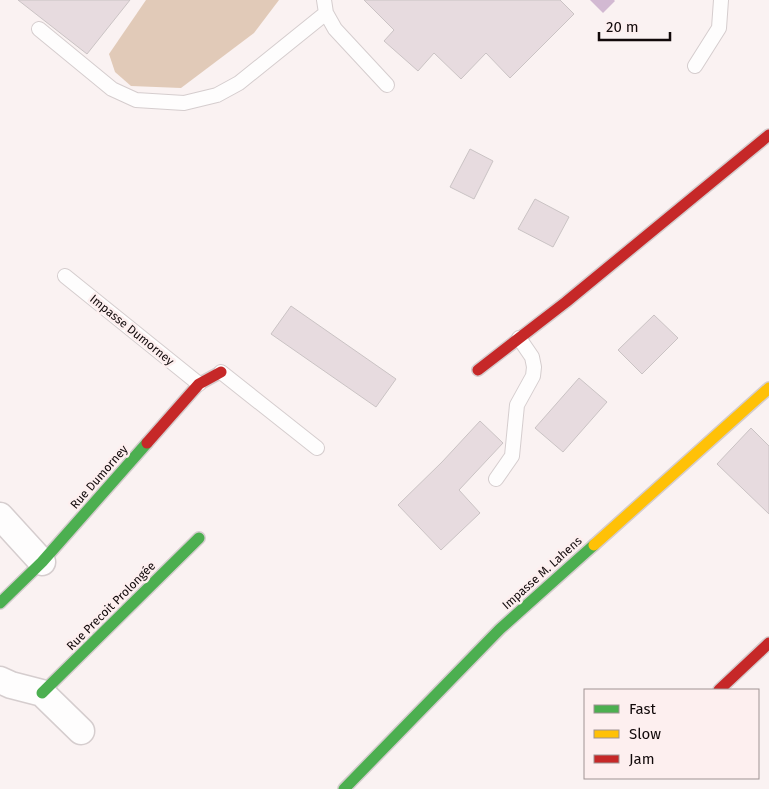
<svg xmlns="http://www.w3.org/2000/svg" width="769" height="789" font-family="'Fira Sans',sans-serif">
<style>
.forest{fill:#e1cab8}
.water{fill:#d2b9d2}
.building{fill:#e7dbdf;stroke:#cac3c4}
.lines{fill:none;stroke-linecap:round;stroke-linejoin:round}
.lane-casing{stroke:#d5cdce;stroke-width:16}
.street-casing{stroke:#d5cdce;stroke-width:29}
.fast-casing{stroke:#d5cdce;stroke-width:14}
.slow-casing{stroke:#d5cdce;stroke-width:14}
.jam-casing{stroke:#d5cdce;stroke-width:14}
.lane{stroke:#fefdfd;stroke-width:14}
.street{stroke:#fefdfd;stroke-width:26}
.fast{stroke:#4caf50;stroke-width:11}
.slow{stroke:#ffc107;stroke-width:11}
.jam{stroke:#c62828;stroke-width:11}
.labels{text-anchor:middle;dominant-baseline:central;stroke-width:5;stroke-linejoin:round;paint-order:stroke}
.street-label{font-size:12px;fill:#11090a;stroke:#fdefef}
</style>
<rect width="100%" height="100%" fill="#faf2f2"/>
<path class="forest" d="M 146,0 L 279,0 L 254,33 L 181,88 L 131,86 L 115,72 L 109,54 Z"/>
<path class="water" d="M 590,0 L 614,0 L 615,1 L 603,13 Z"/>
<path class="building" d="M 18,0 L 130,0 L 87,54 Z
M 364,0 L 560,0 L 574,14 L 510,78 L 486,53 L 461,79 L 434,53 L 418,71 L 384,41 L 394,30 Z
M 470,149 L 493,161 L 474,199 L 450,187 Z
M 535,199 L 569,217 L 553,247 L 518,229 Z
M 291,306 L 396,379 L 376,407 L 271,334 Z
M 654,315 L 678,338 L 642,374 L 618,350 Z
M 579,378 L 607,402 L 563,452 L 535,428 Z
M 480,421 L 503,443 L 459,490 L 480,513 L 441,550 L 398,505 L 442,462 Z
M 751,428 L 769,446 L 769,514 L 717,464 Z"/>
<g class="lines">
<defs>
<path id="lane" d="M 324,0 L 326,13 L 335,29 L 387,85
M 39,29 L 112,89 L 136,100 L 184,103 L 217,95 L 239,83 L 326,13
M 695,66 L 719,28 L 721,0
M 65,276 L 199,384
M 221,372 L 317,448
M 496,479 L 512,456 L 517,405 L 533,376 L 534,367 L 532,357 L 519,338"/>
<path id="street" d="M 0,516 L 42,562
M 0,680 L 11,685 L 42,693 L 81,731"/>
<path id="fast" d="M 0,603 L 42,562 L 147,443
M 42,693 L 199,538
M 344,789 L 500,629 L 594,545"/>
<path id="slow" d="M 594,545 L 769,388"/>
<path id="jam" d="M 478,370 L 566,302 L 769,135
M 147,443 L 199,384 L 221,372
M 719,690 L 769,643"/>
</defs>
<use href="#lane" class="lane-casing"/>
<use href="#street" class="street-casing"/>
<use href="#fast" class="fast-casing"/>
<use href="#slow" class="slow-casing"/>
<use href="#jam" class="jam-casing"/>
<use href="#lane" class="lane"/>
<use href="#street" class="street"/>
<use href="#fast" class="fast"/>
<use href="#slow" class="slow"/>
<use href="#jam" class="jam"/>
</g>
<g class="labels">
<g class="street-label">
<text transform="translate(132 330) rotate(39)">Impasse Dumorney</text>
<text transform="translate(99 477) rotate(-49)">Rue Dumorney</text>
<text transform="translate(542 573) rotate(-42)">Impasse M. Lahens</text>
<text transform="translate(111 606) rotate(-45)">Rue Precoit Prolongée</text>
</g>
</g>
<rect x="584" y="689" width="175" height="90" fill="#fdefef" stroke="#9f9393"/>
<rect x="594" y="705" width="25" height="8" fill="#4caf50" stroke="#9f9393"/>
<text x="629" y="714" font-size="15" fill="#11090a">Fast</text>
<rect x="594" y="730" width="25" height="8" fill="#ffc107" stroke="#9f9393"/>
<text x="629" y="739" font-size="15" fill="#11090a">Slow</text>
<rect x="594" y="755" width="25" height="8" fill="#c62828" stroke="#9f9393"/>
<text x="629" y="764" font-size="15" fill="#11090a">Jam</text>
<path d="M599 32v8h71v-8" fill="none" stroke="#11090a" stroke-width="2.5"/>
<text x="606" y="32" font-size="15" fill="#11090a" stroke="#fdefef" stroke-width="4" paint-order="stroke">20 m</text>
</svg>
